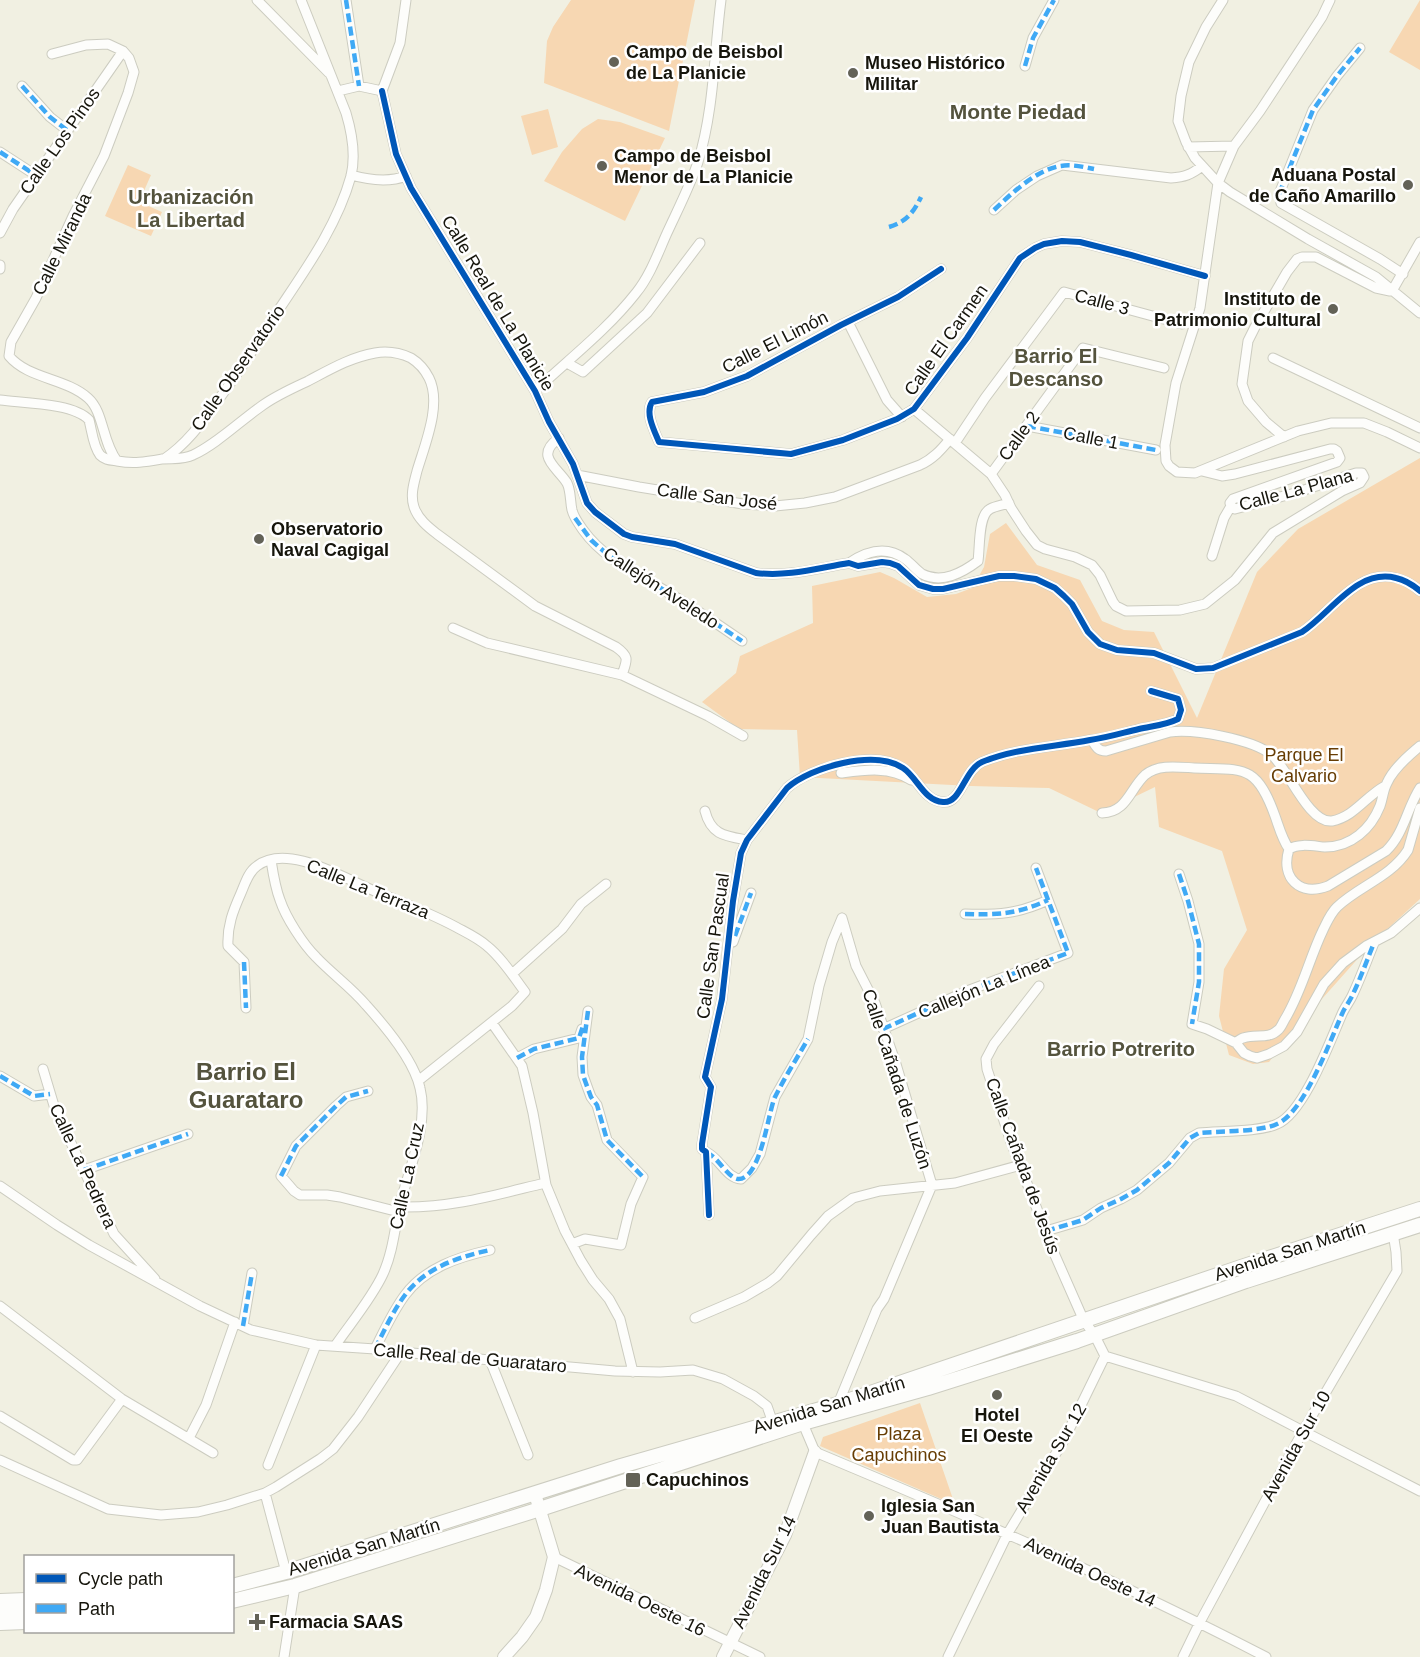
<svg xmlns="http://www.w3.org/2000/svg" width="1420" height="1657" viewBox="0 0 1420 1657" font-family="Arial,sans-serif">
	<rect width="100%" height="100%" fill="#f1f0e2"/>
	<path fill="#f7d7b2" d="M571 0H695L669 131 544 83 547 41 553 27Z
		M1420 0V70L1389 52Z
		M548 109 558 147 532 155 521 116Z
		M598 119 620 122 665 138 625 221 544 181 562 152 582 129Z
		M128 165 151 175 139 202 162 212 151 236 105 216Z
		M1420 458V899L1370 945 1297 1027 1269 1062 1253 1064 1229 1055 1219 1016 1224 969 1247 930 1222 851 1159 827 1155 787 1101 813 1049 788 971 786 800 777 797 730 739 729 702 702 736 673 740 656 813 623 812 586 880 572 894 578 927 597 956 594 972 588 984 567 990 534 1006 523 1037 565 1080 580 1102 621 1124 630 1154 632 1197 718 1257 572 1298 529Z
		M920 1403 955 1505 820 1446 823 1437Z"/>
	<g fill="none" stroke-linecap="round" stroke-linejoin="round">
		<g stroke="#ccccc0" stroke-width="11">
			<path id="minor" d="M257 0 329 73
				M346 0 359 86
				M1223 0 1206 27 1189 62 1181 96 1178 121 1186 142 1195 158 1218 183 1230 192 1308 239 1376 277 1420 313
				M1330 0 1322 17 1260 111 1234 146 1218 183 1200 308 1176 383 1165 445 1166 461 1169 466 1177 472 1195 473 1298 431 1331 423H1364L1387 432 1420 448
				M1360 48 1337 76 1313 110 1279 194 1281 203 1380 259 1403 274
				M52 54 86 45 108 44 123 51 129 58 134 72 128 93 104 156 73 216 36 298 11 342 9 356C28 379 66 378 88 398 104 412 102 442 117 461
				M1025 66 1033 38 1054 0
				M22 86 50 117 68 131
				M338 91 359 86 382 91
				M382 91 396 154 411 188 535 391 549 422 573 464 587 503 595 512 624 534 632 537 675 544 756 573C788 577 818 568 849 563L858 566 882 562 890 563 898 566 919 585 933 589H943L999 576H1014L1036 579 1055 588 1064 596 1072 604 1088 632 1100 644 1117 650 1154 653 1196 669 1213 668 1302 632C1331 613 1357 568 1396 578 1405 580 1413 585 1420 591
				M382 91 400 43 406 0
				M1188 147 1234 146
				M0 152 37 176
				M351 175C369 180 388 183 406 176
				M994 210 1016 190 1037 176 1062 165 1171 178C1184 177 1191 175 1202 166
				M0 233 13 209 123 51
				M0 265V269
				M941 269 898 297 841 325 747 376 704 392 652 402C645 413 654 430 659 442L791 454 843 440 897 419 914 409 967 338 1020 258 1035 248 1044 244 1062 241 1080 242 1131 255 1205 276
				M1392 291 1420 242
				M848 322 887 400 902 417
				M1273 358 1420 428
				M567 363 583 372 647 313 700 243
				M535 391C569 359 607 330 636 293 650 276 658 253 667 233 678 209 690 186 698 162 714 110 714 54 721 0
				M0 400C23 403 74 403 89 420 92 431 93 446 100 455 105 460 110 460 117 461 134 464 145 462 162 459 173 458 183 460 193 455 217 444 241 420 263 405 277 395 293 388 308 381 329 370 351 357 375 353 386 351 400 353 411 358 419 363 425 370 429 378 442 404 425 444 417 471 414 483 410 495 414 507 418 519 428 527 437 534L535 606 616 647C630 657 627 660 622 675
				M914 409 991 474 1005 495 1011 508 1026 531 1037 545 1045 549 1075 557 1092 565 1100 575 1113 602 1116 606 1126 611 1180 610 1205 604 1235 580 1273 533 1342 491 1360 483 1364 477 1362 473H1356L1295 493 1235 509 1232 508 1230 503 1233 499 1337 462 1340 458 1337 451 1334 449H1330L1235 474 1222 476 1202 471
				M1027 426 1156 450
				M1284 437 1266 422 1248 401 1242 384 1248 341 1255 327 1287 272 1297 259 1302 257H1316L1376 288 1390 291
				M559 438C534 456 557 467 567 483 571 491 570 501 572 510 574 518 579 524 583 530 604 559 636 573 664 590 691 606 716 623 742 641
				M955 443 985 398 1064 292 1182 324
				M164 459C187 444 203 421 219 399 237 374 254 349 270 323 300 277 336 230 351 176 356 155 352 133 346 113L301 0
				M991 474 1083 348 1164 368
				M577 475 639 487 743 504 775 506 805 503 835 497 920 465C933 459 941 450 950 439
				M1212 556 1224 518 1231 506
				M849 563C867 551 886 545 905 559 911 563 916 570 922 574 942 584 962 573 978 561 980 548 978 515 990 509 995 506 1003 505 1009 503
				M453 628 487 643 622 675 708 716 743 736
				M1092 740C1096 747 1098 751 1106 751L1170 732C1195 729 1252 739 1272 755 1288 769 1309 824 1332 821 1354 817 1366 796 1385 786
				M841 773C864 770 890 766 911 780
				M705 811C711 835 725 836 747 840
				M1102 813C1127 812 1129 790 1145 775 1158 764 1178 767 1194 768 1243 770 1256 763 1275 816 1279 827 1282 839 1289 849 1280 878 1300 897 1328 886L1386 851C1404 834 1407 808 1420 788
				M1289 849C1299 843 1313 846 1325 847 1337 847 1349 843 1359 835 1368 828 1376 816 1380 806 1383 798 1383 790 1387 783 1393 769 1408 756 1420 746
				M271 860C273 873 275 887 280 900 286 918 303 944 316 957 332 974 351 987 366 1005 385 1026 414 1060 420 1088 429 1124 409 1169 400 1204 395 1227 393 1252 383 1274 372 1298 350 1324 335 1346
				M1179 874 1188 901 1199 944V982L1192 1024 1207 1029 1236 1043 1244 1053 1250 1056 1257 1058 1269 1054 1284 1046 1297 1032 1324 984 1343 963 1366 946 1391 933 1420 908
				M965 914C998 915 1018 914 1048 900
				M733 942 751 893
				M512 974 562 929 581 904 606 884
				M1039 986 994 1044 986 1059 987 1069 1011 1142 1054 1253 1084 1321 1094 1334 1105 1356
				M246 1008 244 962 228 946C227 926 233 911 241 893 245 884 248 872 257 866 288 842 346 880 377 892 404 903 430 913 456 927 467 933 478 938 487 946 502 958 513 976 525 992L512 1006 418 1081
				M492 1023 522 1066 533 1113 546 1185 565 1231 581 1261 593 1280 609 1299 620 1319 633 1372
				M883 1029 967 991 1068 953 1036 868
				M1236 1043C1236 1042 1242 1038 1243 1038 1255 1033 1268 1040 1278 1030 1281 1028 1283 1022 1285 1019 1302 991 1309 959 1323 930 1327 922 1330 914 1337 907 1359 886 1391 877 1408 850L1420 808
				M517 1058 534 1049 579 1038 582 1029
				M43 1069 55 1109 114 1234 155 1279
				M0 1076 34 1096 50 1094
				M368 1091 346 1097 336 1106 296 1146 281 1176 294 1191 300 1195H327L340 1197 399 1212
				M706 1152C720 1158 726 1178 741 1179L752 1168 760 1154 775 1097 808 1039 819 986 832 942 842 918
				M84 1170 188 1134
				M0 1186 57 1225 89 1245 200 1306 251 1330 316 1345 375 1349 401 1352 615 1371 660 1372 693 1370 723 1379 754 1396 767 1406 773 1423
				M400 1207C452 1208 495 1195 545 1183
				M709 1215 706 1152 702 1149V1144L711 1087 705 1077 722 999 733 901 741 853 747 840 787 788C811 767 874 749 903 768 917 777 924 801 943 802 961 804 964 770 982 762 1016 748 1054 747 1090 740 1106 738 1122 733 1139 729 1152 726 1166 725 1178 719L1181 710 1178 699 1151 691
				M1046 1231 1083 1220 1101 1208 1121 1199 1137 1190 1169 1163 1190 1138 1199 1133C1220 1131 1260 1132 1277 1124 1304 1113 1330 1041 1342 1014 1345 1007 1350 1001 1353 994 1361 977 1367 960 1374 943
				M572 1244 585 1239 621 1245 631 1204 643 1177 607 1140 597 1105 591 1097 588 1089 583 1075 582 1057 588 1011
				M0 1306 122 1399 213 1453
				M695 1318 744 1297 768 1283 777 1276 811 1235 828 1216 853 1198 880 1191 955 1183 1021 1165
				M243 1326 252 1273
				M375 1349C384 1331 393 1311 405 1295 425 1268 458 1257 490 1250
				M1105 1356 1236 1396 1303 1431 1420 1491
				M490 1360 528 1455
				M838 1404 877 1309 884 1299 932 1185 896 1064 875 1003 856 966 842 918
				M0 1416 73 1460H77L122 1399
				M801 1419 815 1452C968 1516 1120 1581 1266 1657
				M189 1438 206 1405 235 1322
				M0 1460 108 1509 161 1515 198 1512 227 1505 265 1493 276 1487 320 1459 333 1449 358 1417 401 1352
				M268 1465 316 1345
				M265 1493 286 1572
				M554 1557 760 1657
				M284 1657 295 1586
				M948 1657 1008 1533 1064 1440 1105 1356
				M1183 1657 1200 1622 1303 1431 1397 1271 1396 1252 1393 1233"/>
		</g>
		<g stroke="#ccccc0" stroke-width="14">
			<path id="tertiary" d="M504 1657 522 1637 536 1617 546 1590 554 1557 535 1494
				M723 1657 785 1535 815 1452"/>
		</g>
		<g stroke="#ccccc0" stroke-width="16">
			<path id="secondary" d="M232 1586 286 1572 621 1466 838 1404 1241 1267 1420 1209
				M0 1601 26 1600
				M232 1601 295 1586 540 1509 803 1423 928 1388 1077 1341 1246 1281 1420 1225
				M0 1612 26 1611
				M0 1623 26 1622"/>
		</g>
		<use href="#minor" stroke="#fdfdfb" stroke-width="9"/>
		<use href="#tertiary" stroke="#fdfdfb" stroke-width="12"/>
		<use href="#secondary" stroke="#fdfdfb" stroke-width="14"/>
		<path stroke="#3fa9f5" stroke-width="4.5" stroke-dasharray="9 4.5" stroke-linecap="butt" d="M346 0 359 86
			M1025 66 1033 38 1054 0
			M22 86 50 117 68 131
			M0 152 37 176
			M1279 194 1313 110 1337 76 1360 48
			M994 210C1011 194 1037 169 1061 166 1071 164 1084 167 1094 169
			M889 227C906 222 914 212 921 197
			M1027 426 1156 450
			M575 518 591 540 608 555 694 609 742 641
			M1179 874 1188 901 1199 944V982L1192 1024
			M965 914C998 915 1018 914 1048 900
			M735 936 751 893
			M244 962 246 1008
			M588 1011 582 1057 583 1075 588 1089 591 1097 597 1105 607 1140 643 1177
			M883 1029 967 991 1068 953 1036 868
			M517 1058 534 1049 579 1038 583 1026
			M0 1076 34 1096 50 1094
			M706 1152C718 1157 728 1178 738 1179 761 1180 768 1112 775 1097 785 1077 797 1058 808 1039
			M84 1170 188 1134
			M281 1176 296 1146 336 1106 346 1097 368 1091
			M1046 1231 1083 1220 1101 1208 1121 1199 1137 1190 1169 1163 1190 1138 1199 1133C1220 1131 1260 1132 1277 1124 1304 1113 1330 1041 1342 1014 1345 1007 1350 1001 1353 994 1361 977 1367 960 1374 943
			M243 1326 252 1273
			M375 1349C384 1331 393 1311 405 1295 425 1268 458 1257 490 1250"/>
		<g stroke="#fff" stroke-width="10">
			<path id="cycleway" d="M382 91 396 154 411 188 535 391 549 422 573 464 587 503 595 512 624 534 632 537 675 544 756 573C788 577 818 568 849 563L858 566 882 562 890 563 898 566 919 585 933 589H943L999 576H1014L1036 579 1055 588 1064 596 1072 604 1088 632 1100 644 1117 650 1154 653 1196 669 1213 668 1302 632C1331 613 1357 568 1396 578 1405 580 1413 585 1420 591
				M941 269 898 297 841 325 747 376 704 392 652 402C645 413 654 430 659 442L791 454 843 440 897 419 914 409 967 338 1020 258 1035 248 1044 244 1062 241 1080 242 1131 255 1205 276
				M709 1215 706 1152 702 1149V1144L711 1087 705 1077 722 999 733 901 741 853 747 840 787 788C811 767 874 749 903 768 917 777 924 801 943 802 961 804 964 770 982 762 1016 748 1054 747 1090 740 1106 738 1122 733 1139 729 1152 726 1166 725 1178 719L1181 710 1178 699 1151 691"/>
		</g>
		<use href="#cycleway" stroke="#0057b8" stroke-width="6"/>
	</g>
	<g fill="#636257" stroke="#fff" stroke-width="2">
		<circle cx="614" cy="62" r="6"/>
		<circle cx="853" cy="73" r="6"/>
		<circle cx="602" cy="166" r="6"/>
		<circle cx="1408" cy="185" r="6"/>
		<circle cx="1333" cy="309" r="6"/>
		<circle cx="259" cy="539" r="6"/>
		<circle cx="997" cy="1395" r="6"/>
		<rect x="625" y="1472" width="16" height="16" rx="3"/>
		<circle cx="869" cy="1516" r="6"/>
		<path d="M254 1613h6v6h6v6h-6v6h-6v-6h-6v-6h6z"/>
	</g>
	<g text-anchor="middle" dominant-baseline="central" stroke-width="5" stroke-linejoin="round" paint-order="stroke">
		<g font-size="18" font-weight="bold" fill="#16150c" stroke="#fff" text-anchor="start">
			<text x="626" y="52">Campo de Beisbol<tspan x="626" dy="21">de La Planicie</tspan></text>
			<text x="865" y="63">Museo Histórico<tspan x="865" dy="21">Militar</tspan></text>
			<text x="614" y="156">Campo de Beisbol<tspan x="614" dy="21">Menor de La Planicie</tspan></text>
			<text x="1396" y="175" text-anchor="end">Aduana Postal<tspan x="1396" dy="21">de Caño Amarillo</tspan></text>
			<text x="1321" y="299" text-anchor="end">Instituto de<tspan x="1321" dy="21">Patrimonio Cultural</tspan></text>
			<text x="271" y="529">Observatorio<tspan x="271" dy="21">Naval Cagigal</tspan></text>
			<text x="997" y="1415" text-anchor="middle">Hotel<tspan x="997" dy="21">El Oeste</tspan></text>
			<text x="646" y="1480">Capuchinos</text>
			<text x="881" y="1506">Iglesia San<tspan x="881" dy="21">Juan Bautista</tspan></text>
			<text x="269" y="1622">Farmacia SAAS</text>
		</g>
		<g font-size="18" fill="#16150c" stroke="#fff">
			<text transform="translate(60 141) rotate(-55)">Calle Los Pinos</text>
			<text transform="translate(62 244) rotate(-64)">Calle Miranda</text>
			<text transform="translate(1102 302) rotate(15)">Calle 3</text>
			<text transform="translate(498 303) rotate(59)">Calle Real de La Planicie</text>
			<text transform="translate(946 340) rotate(-55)">Calle El Carmen</text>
			<text transform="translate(775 342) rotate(-27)">Calle El Limón</text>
			<text transform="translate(238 368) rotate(-55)">Calle Observatorio</text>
			<text transform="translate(1019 436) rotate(-54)">Calle 2</text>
			<text transform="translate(1091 438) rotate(11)">Calle 1</text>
			<text transform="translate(1296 490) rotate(-15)">Calle La Plana</text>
			<text transform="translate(717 497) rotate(7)">Calle San José</text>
			<text transform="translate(661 588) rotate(33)">Callejón Aveledo</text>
			<text transform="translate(368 889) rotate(22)">Calle La Terraza</text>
			<text transform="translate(713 946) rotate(-82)">Calle San Pascual</text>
			<text transform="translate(984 987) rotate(-22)">Callejón La Línea</text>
			<text transform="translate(897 1079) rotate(72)">Calle Cañada de Luzón</text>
			<text transform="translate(83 1166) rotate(65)">Calle La Pedrera</text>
			<text transform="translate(1023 1166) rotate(70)">Calle Cañada de Jesús</text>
			<text transform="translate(407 1176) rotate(-78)">Calle La Cruz</text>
			<text transform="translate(1290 1251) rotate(-18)">Avenida San Martín</text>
			<text transform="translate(470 1358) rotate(5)">Calle Real de Guarataro</text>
			<text transform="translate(829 1405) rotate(-17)">Avenida San Martín</text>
			<text transform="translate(1296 1446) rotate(-61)">Avenida Sur 10</text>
			<text transform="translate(1051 1458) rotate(-60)">Avenida Sur 12</text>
			<text transform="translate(364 1547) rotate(-17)">Avenida San Martín</text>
			<text transform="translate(764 1572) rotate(-64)">Avenida Sur 14</text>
			<text transform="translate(1090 1572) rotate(25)">Avenida Oeste 14</text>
			<text transform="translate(640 1600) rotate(26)">Avenida Oeste 16</text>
		</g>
		<g font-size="18" fill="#673d04" stroke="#fff">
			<text x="1304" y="755">Parque El<tspan x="1304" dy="21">Calvario</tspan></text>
			<text x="899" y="1434">Plaza<tspan x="899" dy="21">Capuchinos</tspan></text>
		</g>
		<g font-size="20" font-weight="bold" fill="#54533d" stroke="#fff">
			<text x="191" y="197">Urbanización<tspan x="191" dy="23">La Libertad</tspan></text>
			<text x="1056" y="356">Barrio El<tspan x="1056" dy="23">Descanso</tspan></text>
			<text x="1121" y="1049">Barrio Potrerito</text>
		</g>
		<g font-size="21" font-weight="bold" fill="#54533d" stroke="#fff">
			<text x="1018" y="111">Monte Piedad</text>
		</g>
		<g font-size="24" font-weight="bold" fill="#54533d" stroke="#fff">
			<text x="246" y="1071">Barrio El<tspan x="246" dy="28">Guarataro</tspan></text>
		</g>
	</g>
	<rect x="24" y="1555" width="210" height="78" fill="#ffffff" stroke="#a2a19e" stroke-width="1.5"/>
	<rect x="36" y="1574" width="30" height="9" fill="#0057b8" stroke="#a2a19e" stroke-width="1.5"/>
	<text x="78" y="1585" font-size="18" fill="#16150c">Cycle path</text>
	<rect x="36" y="1604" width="30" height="9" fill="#3fa9f5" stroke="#a2a19e" stroke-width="1.5"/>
	<text x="78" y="1615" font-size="18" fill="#16150c">Path</text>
</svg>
